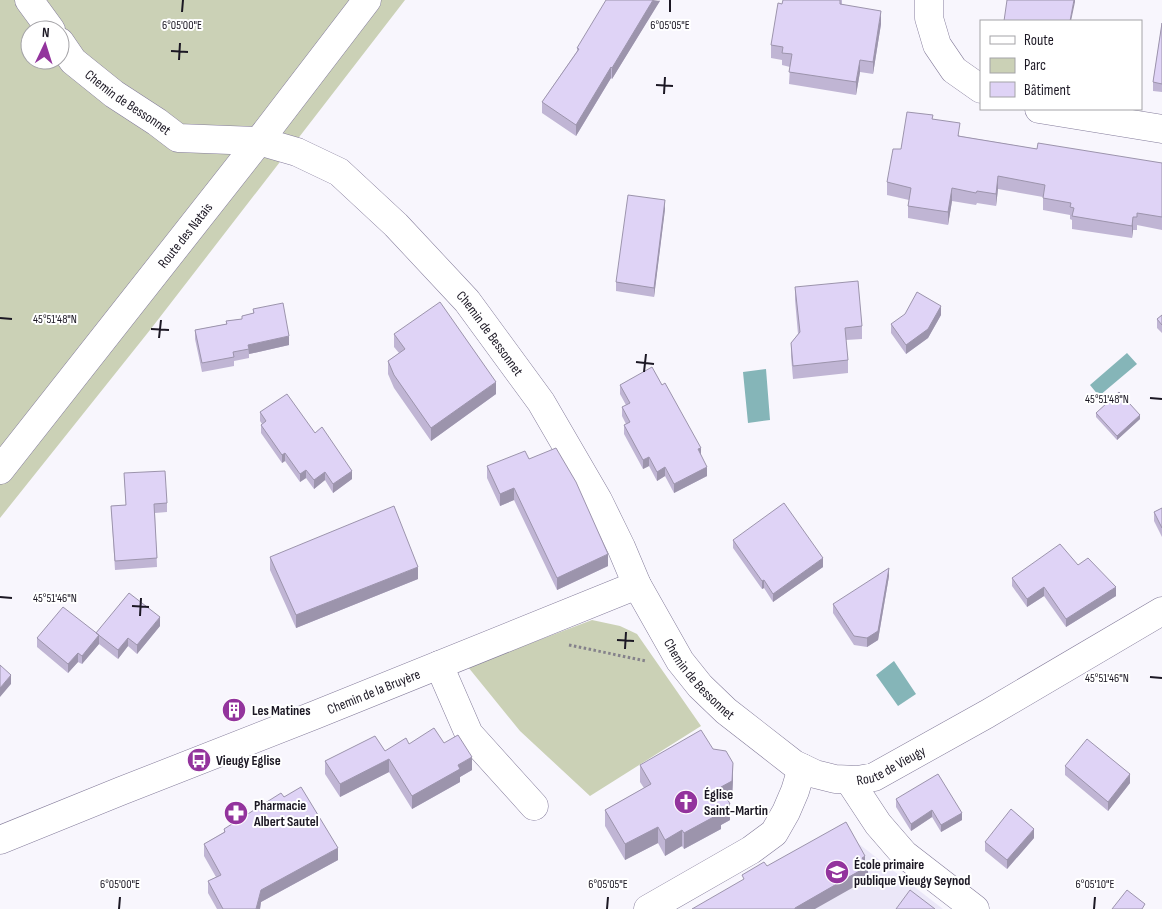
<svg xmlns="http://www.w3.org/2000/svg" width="1162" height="909" viewBox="0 0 1162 909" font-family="'Sofia Sans Condensed',sans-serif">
	<rect width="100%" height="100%" fill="#f8f6fd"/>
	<path fill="#ebe7f8" d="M846 834 943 909H715Z"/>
	<path fill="#cbd1b6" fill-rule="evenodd" d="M0 0H405L150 330 0 518ZM30 30H60V60H30Z
		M592 620 620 626 637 634 701 726 590 796 520 731 468 667Z"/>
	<path fill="#85b5b8" d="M1127 353 1137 364 1099 396 1090 385Z
		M766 369 770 420 748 423 743 372Z
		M894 661 916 694 898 706 876 675Z"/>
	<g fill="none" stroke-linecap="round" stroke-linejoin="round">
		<g stroke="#847c9b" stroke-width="29">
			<g id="minor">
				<path d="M29 0 51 30"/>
				<path d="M929 0V18L937 45 954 70 981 89"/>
				<path id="s1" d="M60 42 73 61 114 94 157 122 178 138 259 141 297 152 339 172 396 225 467 301 541 402 598 500 621 547 637 585 680 661 700 686 726 711 794 764 815 774 835 779 858 780 874 777 987 714 1162 611"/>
				<path d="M1039 109 1162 129"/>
				<path id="s2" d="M0 470 259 141 367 0"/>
				<path d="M439 665 469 734 534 806"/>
				<path d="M849 780 878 824 904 854 975 909"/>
				<path id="s3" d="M0 840 121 791 315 715 637 585"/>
				<path d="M648 909 751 850 774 833 786 812 795 791 802 768"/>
			</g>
		</g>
		<path stroke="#85828b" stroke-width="3" stroke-dasharray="2.5 2.5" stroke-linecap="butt" d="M569 645 646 661"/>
		<use href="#minor" stroke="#fff" stroke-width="28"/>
	</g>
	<path fill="#c0b5d4" d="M660 0 612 79 611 78 576 136 542 113V102L577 51V48Z
		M842 0V4L881 24 873 74 860 72 856 95 789 84 790 67 782 65V60L771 58V45L782 4Z
		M1162 23V92L1153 91V82Z
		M933 119 960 136 1037 149 1162 163V230L1137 225V230H1133L1132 238 1072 229V220L1070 219V215L1043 210V197L998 189 996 206 977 203 976 205 952 201 948 225 908 218V206L909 200 887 195V182Z
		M665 209 654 297 616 291V282Z
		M795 287 862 326V339L846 340 848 360V373L793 379 791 356V343L798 334 795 300Z
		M253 309 289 345 249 354V358L234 361V366L202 372 195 339V330L226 324V321L242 319V316L253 313Z
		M941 315 928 338 906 354 891 333V324Z
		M1162 315V333L1157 328V319Z
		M394 334 496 394 431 441 394 388 388 374V361L399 353 394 347Z
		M620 385 701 455 707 476 674 493 665 476 657 481 649 466 643 469 624 434V425L626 424 622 416V407L626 405 620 394Z
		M260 412 315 433 352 479 333 493 325 480 314 489 306 478 300 482 285 461 282 463 261 433V425L262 424 260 421Z
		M1096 413 1140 419 1117 440 1096 417Z
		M529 459 608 566 557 590 514 500 500 506 487 478V466Z
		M124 473 167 503V512L155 513 157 567 115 570 111 506 126 505Z
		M1162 508V537L1154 521V512Z
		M733 540 823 567 773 602 764 588 762 589 733 548Z
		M270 557 418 579 296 628 270 570Z
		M1078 565 1116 596 1066 627 1044 596 1027 607 1012 586V578Z
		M889 576 878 640 867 647 854 645 833 613V604Z
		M160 626 137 654 128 646 118 659 99 644 82 664 78 662 68 673 37 647V638L96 633Z
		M444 743 472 770 460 777V782L412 809 389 772 340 797 325 774V761L385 751 409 744Z
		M713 749 733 780 732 798 728 800 730 820 721 825V829L684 849 682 846 665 856 658 843 625 860 605 826V810L644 788 640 782V765Z
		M1065 766 1130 783 1108 811 1065 775Z
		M896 799 962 813V820L941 832 932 817 911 831 896 807Z
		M224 829 338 860 261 902 260 909H217L208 893V881L216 877 204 856V844L224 832Z
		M1034 838 1007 869 985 851V842Z"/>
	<path fill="#9c94ac" d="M653 0 660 1 612 79V68Z
		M1074 0H1075V2L1071 21H1070Z
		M881 11V24L873 74V62Z
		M860 60V72L856 95V82Z
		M611 67V78L576 136V125Z
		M998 176V189L996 206V194Z
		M952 188V201L948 225V212Z
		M665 200V209L654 297V288Z
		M1133 217V230L1132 238V226Z
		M941 306V315L928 338 906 354V345Z
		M289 336V345L249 354 248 345Z
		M496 382V394L431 441V428Z
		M1140 415V419L1117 440V436Z
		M701 448V457L698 449Z
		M285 453V461L282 463V455Z
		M649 457V466L643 469V460Z
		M665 467V476L657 481V472Z
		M707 467V476L674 493V484Z
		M306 470V478L300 482V474Z
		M352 471V479L333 493V484Z
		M325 472V480L314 489V480Z
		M514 488V500L500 506V494Z
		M608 554V566L557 590V578Z
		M823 558V567L773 602V594Z
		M418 567V579L296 628V615Z
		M889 568V576L878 640 867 647V638Z
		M764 580V588L762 589V581Z
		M1044 587V596L1027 607V599Z
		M1116 587V596L1066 627V619Z
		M160 617V626L137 654V645Z
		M99 635V644L82 664V656Z
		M128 638V646L118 659V650Z
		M78 653V662L68 673V664Z
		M11 675V684L0 697V688Z
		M472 757V770L460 777V782L412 809V796L458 765Z
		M389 759V772L340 797V784Z
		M733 763V780L732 798 721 804V787Z
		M1130 774V783L1108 811V802Z
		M730 804V820L721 825V829L684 849V833L718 810Z
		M932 810V817L911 831V824Z
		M962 813V820L941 832V825Z
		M658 827V843L625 860V844Z
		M1034 829V838L1007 869V860Z
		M682 830V846L665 856V840Z
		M338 848V860L261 902 260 909H256L261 890Z
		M865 856V867L868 866V879L815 909H795V908Z"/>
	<path fill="#dfd3f6" stroke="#9c94ac" d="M606 0H653L612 68 611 67 576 125 542 102 579 49 577 48Z
		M783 0H840V4L881 11 873 62 860 60 856 82 789 72 792 54 782 53 783 47 771 45 778 3 782 4Z
		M1007 0H1074L1070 21H1004Z
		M1162 23V84L1153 82Z
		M907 112 933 115 932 119 960 123 958 136 1037 149 1038 143 1162 163V217L1137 213V217H1133L1132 226 1072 216 1074 208 1070 207 1071 203 1043 198 1045 185 998 176 996 194 977 191 976 193 952 188 948 212 908 206 911 188 887 182 893 149H901Z
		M628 195 665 200 654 288 616 282Z
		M858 281 862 326 845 328 848 360 793 366 791 343 800 332 795 287Z
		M917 292 941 306 928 329 906 345 891 324 905 314Z
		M440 302 496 382 431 428 394 375 388 361 405 349 394 334Z
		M283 303 289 336 248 345 249 349 233 352 234 357 202 363 195 330 227 324 226 321 242 319V316L254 313 253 309Z
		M1162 315V325L1157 319Z
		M652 367 662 385 665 383 701 448 698 449 707 467 674 484 665 467 657 472 649 457 643 460 624 425 630 422 622 407 630 403 620 385Z
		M1119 392 1140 415 1117 436 1096 413Z
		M287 394 315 433 322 427 352 471 333 484 325 472 314 480 306 470 300 474 285 453 282 455 261 425 266 421 260 412Z
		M556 448 576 482 608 554 557 578 514 488 500 494 487 466 525 451 529 459Z
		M165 471 167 503 154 504 157 558 115 561 111 506 126 505 124 473Z
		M784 503 823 558 773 594 764 580 762 581 733 540Z
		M394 506 418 567 296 615 270 557Z
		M1162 508V528L1154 512Z
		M1060 544 1078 565 1088 558 1116 587 1066 619 1044 587 1027 599 1012 578Z
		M889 568 878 631 867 638 854 636 833 604Z
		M129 593 160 617 137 645 128 638 118 650 96 633Z
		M63 607 99 635 82 656 78 653 68 664 37 638Z
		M0 665 11 675 0 688Z
		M434 728 444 743 458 735 472 757 458 765 460 769 412 796 389 759 340 784 325 761 375 736 385 751 406 738 409 744Z
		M701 730 713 749 726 751 733 763 732 781 721 787 730 804 718 810 721 813 684 833 682 830 665 840 658 827 625 844 605 810 651 784 640 765Z
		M1087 739 1130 774 1108 802 1065 766Z
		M938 774 962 813 941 825 932 810 911 824 896 799Z
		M301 787 338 848 261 890 256 909H223L208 881 221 875 204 844 225 832 224 829 281 793 284 797Z
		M1011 809 1034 829 1007 860 985 842Z
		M846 822 865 856 862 858 868 866 795 908V909H692L744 879 742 875 764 862 767 866Z
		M910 890 935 909H896Z
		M1127 890 1145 904 1142 909H1112Z"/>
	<path fill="none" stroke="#1c1824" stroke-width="2" d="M182 12 183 0M670 12V0M171 51 188 52M179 60 180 43M656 85 673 86M664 94 665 77M0 318 12 319M151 329 169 330M159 338 161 320M636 362 654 364M644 372 646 354M1150 398 1162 399M0 597 12 598M132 606 149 607M140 616 141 598M617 640 634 641M625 649 626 632M1150 677 1162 678M119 909 120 897M607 909 608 897M1094 909 1095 897"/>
	<defs>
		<g id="building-disc" transform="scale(1.25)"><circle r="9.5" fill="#93349d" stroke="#fff"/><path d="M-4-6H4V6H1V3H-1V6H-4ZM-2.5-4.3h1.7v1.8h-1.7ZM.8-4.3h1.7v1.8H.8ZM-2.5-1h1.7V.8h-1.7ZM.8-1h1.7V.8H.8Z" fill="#fff"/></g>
		<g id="bus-disc" transform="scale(1.25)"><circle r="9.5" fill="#93349d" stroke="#fff"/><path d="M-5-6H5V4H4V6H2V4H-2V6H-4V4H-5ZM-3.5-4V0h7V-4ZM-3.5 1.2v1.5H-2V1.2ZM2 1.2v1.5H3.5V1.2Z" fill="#fff"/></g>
		<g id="church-disc" transform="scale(1.25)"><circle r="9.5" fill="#93349d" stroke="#fff"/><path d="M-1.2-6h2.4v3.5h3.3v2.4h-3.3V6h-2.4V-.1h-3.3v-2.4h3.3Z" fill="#fff"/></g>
		<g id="pharmacy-disc" transform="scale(1.25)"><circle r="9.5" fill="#93349d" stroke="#fff"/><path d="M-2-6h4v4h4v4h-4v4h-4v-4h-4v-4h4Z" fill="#fff"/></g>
		<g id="school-disc" transform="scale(1.25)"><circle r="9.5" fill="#93349d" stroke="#fff"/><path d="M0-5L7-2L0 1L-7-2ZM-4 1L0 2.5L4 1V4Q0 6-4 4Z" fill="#fff"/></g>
	</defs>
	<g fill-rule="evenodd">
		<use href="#building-disc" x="234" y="710"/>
		<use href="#bus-disc" x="199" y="760"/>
		<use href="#church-disc" x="686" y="802"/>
		<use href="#pharmacy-disc" x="236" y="813"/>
		<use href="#school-disc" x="837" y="872"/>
	</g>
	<g text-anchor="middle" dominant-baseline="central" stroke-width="4" stroke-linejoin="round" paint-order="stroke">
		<g font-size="14" fill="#1c1824" stroke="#fff">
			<text stroke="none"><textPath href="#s1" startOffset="92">Chemin de Bessonnet</textPath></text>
			<text stroke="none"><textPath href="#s2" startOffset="299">Route des Natais</textPath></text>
			<text stroke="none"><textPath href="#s1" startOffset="542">Chemin de Bessonnet</textPath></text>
			<text stroke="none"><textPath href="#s1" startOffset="948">Chemin de Bessonnet</textPath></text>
			<text stroke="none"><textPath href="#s3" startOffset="402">Chemin de la Bruyère</textPath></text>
			<text stroke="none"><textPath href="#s1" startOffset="1179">Route de Vieugy</textPath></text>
		</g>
		<g font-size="14" font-weight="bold" fill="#1c1824" stroke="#fff" text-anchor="start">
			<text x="252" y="710">Les Matines</text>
			<text x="216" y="760">Vieugy Eglise</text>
			<text x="704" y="794">Église<tspan x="704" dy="16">Saint-Martin</tspan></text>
			<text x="254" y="805">Pharmacie<tspan x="254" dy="16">Albert Sautel</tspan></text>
			<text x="854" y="864">École primaire<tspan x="854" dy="16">publique Vieugy Seynod</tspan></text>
		</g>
	</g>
	<g font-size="12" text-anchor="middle" fill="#1c1824" stroke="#fff" stroke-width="4" stroke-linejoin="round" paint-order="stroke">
		<text x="182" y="29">6°05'00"E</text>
		<text x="670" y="29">6°05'05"E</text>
		<text x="55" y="323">45°51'48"N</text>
		<text x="1107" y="403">45°51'48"N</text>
		<text x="55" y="602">45°51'46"N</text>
		<text x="1107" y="682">45°51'46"N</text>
		<text x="120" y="888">6°05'00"E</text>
		<text x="608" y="888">6°05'05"E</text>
		<text x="1095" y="888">6°05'10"E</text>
	</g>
	<rect x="980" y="20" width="162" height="90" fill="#ffffff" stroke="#a4a3a7"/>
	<rect x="990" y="36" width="25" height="8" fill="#ffffff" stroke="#a4a3a7"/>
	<text x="1024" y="45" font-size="15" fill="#1c1824">Route</text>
	<rect x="990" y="58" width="25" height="15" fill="#cbd1b6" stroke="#a4a3a7"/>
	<text x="1024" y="70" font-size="15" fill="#1c1824">Parc</text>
	<rect x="990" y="82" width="25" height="15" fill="#dfd3f6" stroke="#a4a3a7"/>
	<text x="1024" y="95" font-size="15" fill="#1c1824">Bâtiment</text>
	<g transform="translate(45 45) rotate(4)"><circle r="24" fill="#ffffff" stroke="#a4a3a7"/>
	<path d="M0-4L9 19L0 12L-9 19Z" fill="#93349d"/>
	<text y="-8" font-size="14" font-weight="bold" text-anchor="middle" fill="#1c1824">N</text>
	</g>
</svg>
